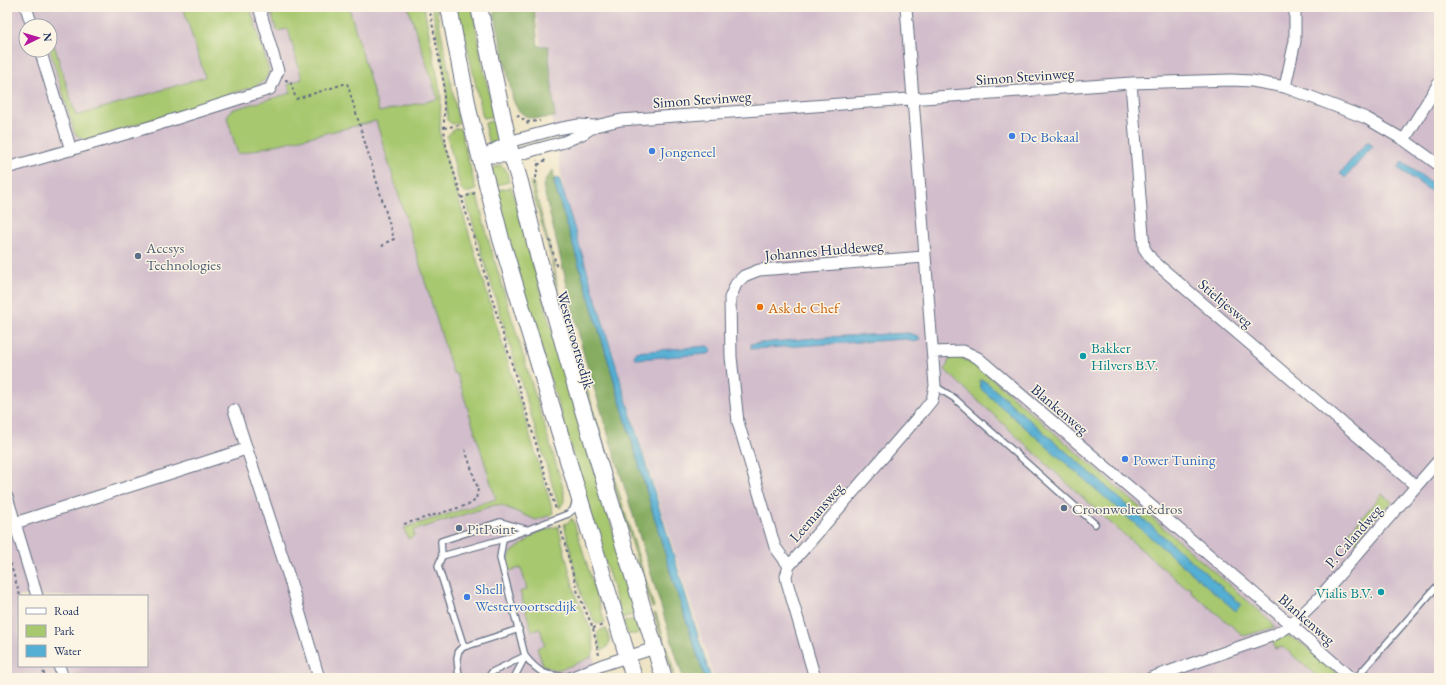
<svg xmlns="http://www.w3.org/2000/svg" width="1446" height="685" viewBox="0 0 1446 685" font-family="'EB Garamond',serif">
	<rect width="100%" height="100%" fill="#fcf5e5"/>
	<filter id="ink" filterUnits="userSpaceOnUse"><feTurbulence type="fractalNoise" baseFrequency=".025" numOctaves="2"/><feDisplacementMap in="SourceGraphic" scale="8" xChannelSelector="R" yChannelSelector="G"/><feConvolveMatrix kernelMatrix="1 2 1 2 8 2 1 2 1" color-interpolation-filters="sRGB"/></filter>
	<filter id="wash" filterUnits="userSpaceOnUse"><feTurbulence type="fractalNoise" baseFrequency=".012" numOctaves="4" result="noise"/><feDisplacementMap in="SourceGraphic" scale="16" xChannelSelector="R" yChannelSelector="G"/><feGaussianBlur stdDeviation="0.9" result="paint"/><feColorMatrix in="noise" values="0 0 0 0 0 0 0 0 0 0 0 0 0 0 0 0 0 1.4 0 .05"/><feComposite in="paint" operator="in"/></filter>
	<g filter="url(#wash)">
		<rect width="100%" height="100%" fill="#ede3c2"/>
		<path fill="#d1bdcb" fill-rule="evenodd" d="M7 7H423L438 95 442 144 456 200 572 591 600 678H7ZM26 26H50V50H26ZM19 596H147V666H19Z
			M535 7H1439V678H714L565 199Z"/>
		<path fill="#a8c870" stroke="#627c67" d="M183 7H250L269 71 265 80 256 86 86 141 75 134 50 50V32L76 116 205 77Z
			M269 7H349L379 112 438 99 408 7H424L441 96 440 132 442 144 551 505 553 513 551 515 536 520 501 505H495L414 530V536L408 539 404 528 496 499 457 374 453 373 376 121 238 154 228 121 227 117 231 110 291 93 288 84 302 79 288 29 277 31Z
			M432 7H436L459 123 452 124 447 120 446 83Z
			M454 7H472L483 66 494 116 483 118 467 45Z
			M495 120 499 136V140L497 143H490L487 137 485 123Z
			M460 128 476 190 465 193 461 190 447 136 454 129Z
			M499 165C508 167 507 174 509 182L493 186 491 170Z
			M530 182H533L554 265 558 291 569 331 654 607 653 608H652L557 299 552 260Z
			M511 187 549 321 638 613 622 618 494 191Z
			M477 195 489 242 564 491V501L560 508 559 507 466 201 468 197Z
			M953 357 961 358 975 364 1272 622 1275 627 1244 636 1192 593 1190 587 1186 588 1106 519 945 370 949 360Z
			M1382 494 1392 502 1389 506 1384 508 1359 537 1358 543 1348 534Z
			M571 519H573L605 623 597 624 595 622 581 595 564 524 569 522Z
			M558 526 576 597 591 630 594 650 591 657C582 661 561 672 552 669 549 668 546 666 543 665L537 648 545 645 540 629 532 631 520 592 527 589 521 568 509 571 508 562 511 553 538 532Z
			M654 613 656 614 674 672 673 675Z
			M640 618C642 628 642 636 628 634L623 622Z
			M606 628 610 642 606 648 601 651 597 633 600 630Z
			M1286 636C1299 637 1327 665 1338 675L1340 678H1319L1283 647 1275 649 1273 641Z"/>
		<path fill="#86ac62" stroke="#506e60" d="M493 7H534L538 46H548L555 117C535 119 522 122 513 100Z
			M553 170 555 186 608 360 674 584 705 678H683L584 355 543 186 546 179Z"/>
		<path fill="#55aed3" stroke="#386e98" d="M1368 141 1373 146 1345 178 1340 173Z
			M1402 162 1439 188V197L1398 168Z
			M557 178H559L711 678H705L674 584 608 360 555 186 554 180Z
			M908 333 918 336 920 340 914 342 907 339 751 349V344L825 337Z
			M708 346 711 348V352L708 354 636 359 634 357 636 352Z
			M980 380 986 382 1241 604 1236 611 1172 556 981 389Z"/>
	</g>
	<g filter="url(#ink)">
		<g fill="none" stroke-linecap="round" stroke-linejoin="round">
			<g stroke="#646e81" stroke-width="8">
				<path id="lane" d="M935 386 954 398 1095 524
					M503 539 500 558 525 656C541 676 547 675 571 677
					M442 556 441 541 500 522 529 530
					M464 647 438 566 442 556 503 539 568 514 573 510 576 500
					M459 678 457 658 459 650 464 647 519 629
					M488 678 492 672 525 656
					M514 678 525 657
					M1356 678 1439 584"/>
			</g>
			<g stroke="#646e81" stroke-width="13">
				<path id="street" d="M26 7 32 26
					M40 50 71 150
					M1131 83 1144 248 1152 260 1416 486
					M1285 87 1295 41V7
					M1404 140 1439 83
					M480 157 508 142 557 129 579 125 595 126 621 120 1131 83 1231 80 1252 81 1285 87 1366 118 1404 140 1439 165
					M482 157H511L534 150 564 142 582 134 595 126
					M7 168 153 126 270 89 278 71 259 7
					M933 352 963 351 978 358 1291 625 1351 678
					M234 410 289 577 319 678
					M7 497 37 596
					M15 523 246 449
					M789 566 775 547 738 422 731 357 730 298 736 284 744 276 759 270 924 257
					M59 666 63 678
					M570 678 602 665 655 648
					M815 678 787 582 786 576 789 566 924 410 932 400 935 386 906 7
					M1151 678 1274 635 1291 625 1319 598 1439 460"/>
			</g>
			<g stroke="#646e81" stroke-width="18">
				<path id="secondary" d="M449 7 469 113 501 239 634 678
					M479 7 510 150 520 182 539 259 572 374 664 678"/>
			</g>
			<path stroke="#646e81" stroke-width="2" stroke-dasharray="3 3" stroke-linecap="butt" d="M429 7 444 84V128L446 146 556 510
				M285 80 290 81 296 99 347 83 394 239 385 243 381 248
				M517 115 527 122 528 125
				M527 122 540 121
				M444 128 459 125
				M538 165 547 159
				M535 184 538 165 537 160
				M461 198 475 193
				M550 240 557 269
				M404 524 471 504 476 499 478 489 465 449
				M560 526 578 593 593 628 599 655
				M7 552 20 596
				M593 628 604 625
				M42 666 45 678"/>
			<use href="#lane" stroke="#fff" stroke-width="5.5"/>
			<use href="#street" stroke="#fff" stroke-width="11"/>
			<use href="#secondary" stroke="#fff" stroke-width="16"/>
		</g>
	</g>
	<g fill="#3f7fe0" stroke="#fcf5e5" stroke-width="1.5">
		<circle cx="1012" cy="136" r="4"/>
		<circle cx="652" cy="151" r="4"/>
		<circle cx="1125" cy="459" r="4"/>
		<circle cx="467" cy="597" r="4"/>
	</g>
	<g fill="#5c6f8a" stroke="#fcf5e5" stroke-width="1.5">
		<circle cx="138" cy="256" r="4"/>
		<circle cx="1064" cy="508" r="4"/>
		<circle cx="459" cy="528" r="4"/>
	</g>
	<circle fill="#e8710a" stroke="#fcf5e5" stroke-width="1.5" cx="760" cy="307" r="4"/>
	<g fill="#0f9aa8" stroke="#fcf5e5" stroke-width="1.5">
		<circle cx="1083" cy="356" r="4"/>
		<circle cx="1381" cy="592" r="4"/>
	</g>
	<g text-anchor="middle" dominant-baseline="central" stroke-width="3" stroke-linejoin="round" paint-order="stroke">
		<g font-size="15" fill="#1b2f5e" stroke="#fcf5e5">
			<text transform="translate(1025 76) rotate(-4)">Simon Stevinweg</text>
			<text transform="translate(702 99) rotate(-4)">Simon Stevinweg</text>
			<text transform="translate(824 250) rotate(-5)">Johannes Huddeweg</text>
			<text transform="translate(1226 303) rotate(40)">Stieltjesweg</text>
			<text transform="translate(576 340) rotate(74)">Westervoortsedijk</text>
			<text transform="translate(1060 409) rotate(40)">Blankenweg</text>
			<text transform="translate(816 512) rotate(-49)">Leemansweg</text>
			<text transform="translate(1353 536) rotate(-49)">P. Calandweg</text>
			<text transform="translate(1307 619) rotate(41)">Blankenweg</text>
		</g>
		<g font-size="15" fill="#366cbe" stroke="#fcf5e5" text-anchor="start">
			<text x="1020" y="136">De Bokaal</text>
			<text x="660" y="151">Jongeneel</text>
			<text x="1133" y="459">Power Tuning</text>
			<text x="475" y="588">Shell<tspan x="475" dy="17">Westervoortsedijk</tspan></text>
		</g>
		<g font-size="15" fill="#4e5e75" stroke="#fcf5e5" text-anchor="start">
			<text x="146" y="247">Accsys<tspan x="146" dy="17">Technologies</tspan></text>
			<text x="1072" y="508">Croonwolter&amp;dros</text>
			<text x="467" y="528">PitPoint</text>
		</g>
		<g font-size="15" fill="#c56008" stroke="#fcf5e5" text-anchor="start">
			<text x="768" y="307">Ask de Chef</text>
		</g>
		<g font-size="15" fill="#0d838f" stroke="#fcf5e5" text-anchor="start">
			<text x="1091" y="347">Bakker<tspan x="1091" dy="17">Hilvers B.V.</tspan></text>
			<text x="1373" y="592" text-anchor="end">Vialis B.V.</text>
		</g>
	</g>
	<rect width="1446" height="685" fill="none" stroke="#fcf5e5" stroke-width="24"/>
	<rect x="18" y="595" width="130" height="72" fill="#fcf5e5" stroke="#a2a6af"/>
	<rect x="26" y="608" width="20" height="6" fill="#ffffff" stroke="#a2a6af"/>
	<text x="54" y="615" font-size="12" fill="#1b2f5e">Road</text>
	<rect x="26" y="625" width="20" height="12" fill="#a8c870" stroke="#a2a6af"/>
	<text x="54" y="635" font-size="12" fill="#1b2f5e">Park</text>
	<rect x="26" y="645" width="20" height="12" fill="#55aed3" stroke="#a2a6af"/>
	<text x="54" y="655" font-size="12" fill="#1b2f5e">Water</text>
	<g transform="translate(38 38) rotate(85)"><circle r="19" fill="#fcf5e5" stroke="#a2a6af"/>
	<path d="M0-3L7 15L0 10L-7 15Z" fill="#b5179e"/>
	<text y="-6" font-size="11" font-weight="bold" text-anchor="middle" fill="#1b2f5e">N</text>
	</g>
</svg>
